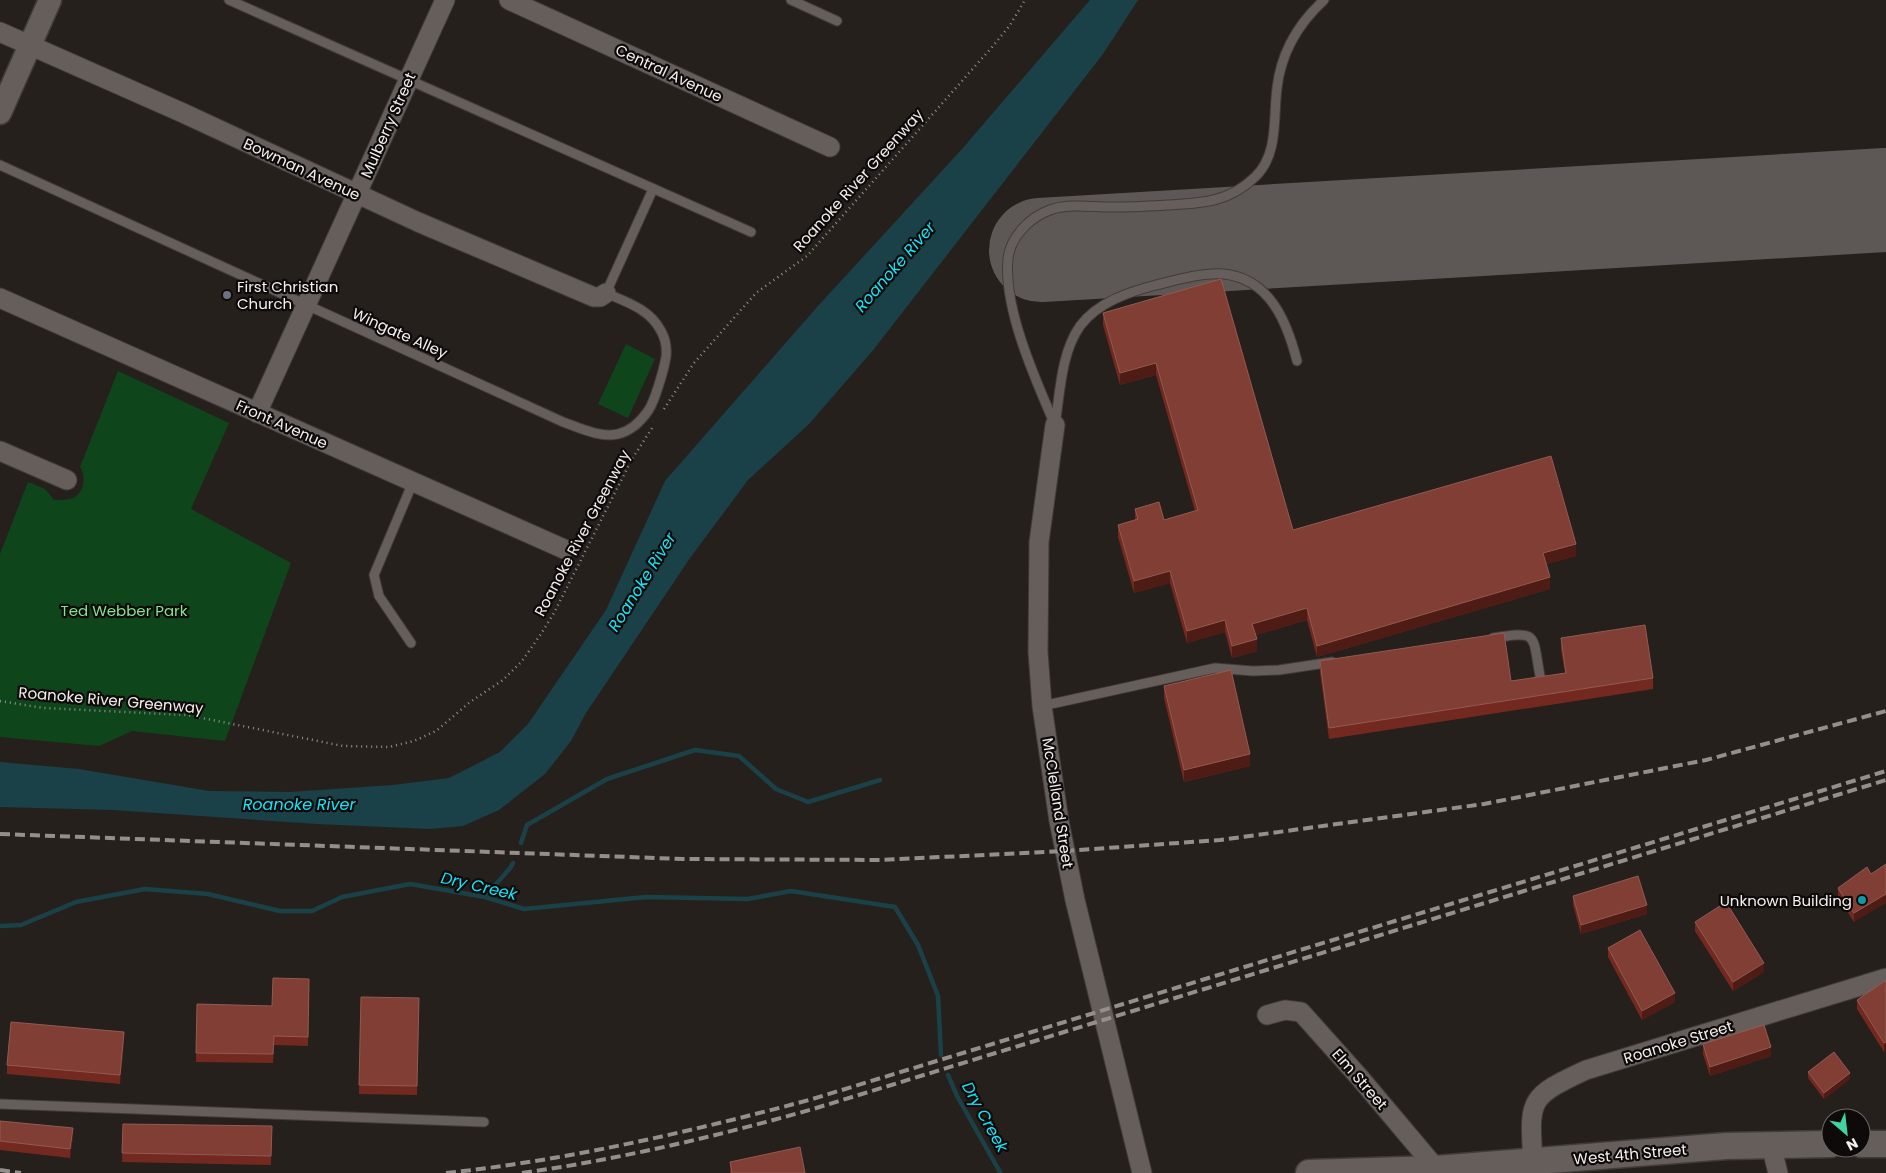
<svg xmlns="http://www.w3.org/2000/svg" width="1886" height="1173" viewBox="0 0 1886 1173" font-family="Poppins,sans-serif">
	<rect width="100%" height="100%" fill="#26201d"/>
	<path fill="#0f451a" d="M626 344 655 359 628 418 598 404Z
		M118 371 229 423 191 509 291 563 225 741 132 731 99 746 0 737V554L28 482 45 489 54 500C61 500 69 500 75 497 85 490 86 476 80 467Z"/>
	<path fill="#1a4147" d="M1090 0H1138L1103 54 874 349 809 424 748 480 690 558 586 713 571 741 545 774 499 810 463 826 430 829 317 824 113 810 0 807V762L79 769 209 791 290 792 393 785 449 778 500 752 528 724 606 610 665 481 818 306 962 149Z"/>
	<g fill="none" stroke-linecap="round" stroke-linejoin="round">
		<path stroke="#1a4147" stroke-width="4.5" d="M521 843 527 825 607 779 695 750 739 756 776 789 808 802 880 780
			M485 897 511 867 513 863
			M0 926 21 925 76 902 145 889 208 894 280 911H312L342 897 410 884 485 897 524 909 646 897 748 899 791 891 895 907 918 945 938 996 941 1055
			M948 1075 957 1096 1000 1172"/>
		<path stroke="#5d5855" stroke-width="104" d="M1041 250 1886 200"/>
		<g stroke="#413c3a" stroke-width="11">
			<path id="service" d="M229 0 751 232
				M791 0 837 21
				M0 165 563 422C580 428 600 438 618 434 631 431 641 421 648 411 655 401 664 369 666 357 667 348 665 338 661 331 650 309 626 302 606 293L653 189
				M1055 425C1036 381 1003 308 1008 259 1010 237 1030 217 1050 210 1069 203 1091 207 1111 207 1130 207 1148 206 1167 205 1201 203 1228 203 1255 177 1279 154 1273 118 1277 88 1281 53 1299 23 1324 0
				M1055 425C1060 393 1061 353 1080 326 1098 302 1129 292 1156 285 1176 280 1204 272 1224 274 1270 279 1287 322 1297 361
				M1493 638C1539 631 1532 633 1540 676
				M411 643 379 596 374 575 413 482
				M1042 706 1215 668 1253 671 1279 670 1332 662
				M0 1104 484 1122"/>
		</g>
		<g stroke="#413c3a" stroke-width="21">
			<path id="minor" d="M509 0 830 147
				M0 32 183 113 418 222 594 297H600L606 293
				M0 298 564 549
				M257 413 445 0
				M1055 425 1039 542 1038 652 1042 706 1059 821 1075 900 1142 1173
				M0 451 67 480
				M1267 1015 1285 1010 1301 1012 1360 1078 1440 1173
				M1771 1145 1778 1173
				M1533 1162C1529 1099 1528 1097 1586 1070L1886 978"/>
		</g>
		<g stroke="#413c3a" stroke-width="25">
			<path id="tertiary" d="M0 113 50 0"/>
		</g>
		<g stroke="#413c3a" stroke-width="29">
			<path id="secondary" d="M1861 1144H1886
				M1309 1173 1436 1169 1726 1146 1831 1144"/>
		</g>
		<path stroke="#95918e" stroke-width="2.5" stroke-dasharray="1 4" stroke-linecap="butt" d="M664 409 694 363 756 293 807 256 993 46 1010 25 1025 0
			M0 701 44 708 187 715 343 746 389 747 414 741 436 731 470 702 503 680 522 661 541 634 554 613 632 459 654 425"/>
		<use href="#service" stroke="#665e5b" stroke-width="9"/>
		<use href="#minor" stroke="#665e5b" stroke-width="19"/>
		<use href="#tertiary" stroke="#665e5b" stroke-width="22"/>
		<use href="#secondary" stroke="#665e5b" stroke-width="26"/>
		<path stroke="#948f8d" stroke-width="4" stroke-dasharray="10 5" stroke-linecap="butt" d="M0 834 683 859 880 860 1065 851 1220 840 1484 804 1706 760 1886 711
			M0 1170 21 1173
			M446 1173C569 1160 689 1132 809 1100L1886 771
			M522 1173C621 1159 718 1136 813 1109L1886 780"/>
	</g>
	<path fill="#73291f" d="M1221 279 1293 530 1576 556 1546 564 1550 589 1317 657 1307 620 1256 635 1257 651 1232 658 1225 632 1187 643 1170 583 1134 593 1118 537V525L1135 520V509L1164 520 1195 511 1156 375 1120 385 1103 325V313Z
		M1561 638 1653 678V689L1329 739 1320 673V661L1511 681 1565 673 1561 650Z
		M1164 686 1250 766 1184 782 1164 698Z
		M1871 874 1854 922 1838 897V888Z
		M1573 896 1647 914 1581 934 1573 905Z
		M1695 922 1764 972 1733 991 1695 931Z
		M1608 948 1675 1002 1642 1020 1608 957Z
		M309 979 308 1046 274 1045 273 1063 196 1062 197 1004 272 1006Z
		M1886 983V1051L1884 1052 1857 1009V1000Z
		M361 997 419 998 417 1095 359 1094Z
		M124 1041 120 1084 7 1074V1065Z
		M1703 1044 1771 1056 1710 1076 1703 1054Z
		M1808 1072 1850 1079 1824 1099 1808 1078Z
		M0 1121 73 1137 70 1158 0 1150Z
		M123 1124 272 1126 271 1165 122 1162Z
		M730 1162 805 1173H730Z"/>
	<path fill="#4e1c15" d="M1156 363V375L1120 385V373Z
		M1576 544V556L1543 565V553Z
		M1170 571V583L1134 593V581Z
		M1550 577V589L1317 657V646Z
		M1307 608V620L1252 636V624Z
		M1225 620V632L1187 643V631Z
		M1257 639V651L1232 658V646Z
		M1250 754V766L1184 782V770Z
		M1886 894V903L1854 922V913Z
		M1647 905V914L1581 934V925Z
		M1764 963V972L1733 991V982Z
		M1675 993V1002L1642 1020V1011Z
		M124 1032V1041L120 1084V1075Z
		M1886 1042V1051L1884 1052V1043Z
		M1771 1047V1056L1710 1076V1067Z
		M1850 1073V1079L1824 1099V1093Z
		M73 1128V1137L70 1158V1149Z"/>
	<path fill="#803e35" stroke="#925a52" d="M1221 279 1293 530 1551 456 1576 544 1543 553 1550 577 1317 646 1307 608 1252 624 1257 639 1232 646 1225 620 1187 631 1170 571 1134 581 1118 525 1138 519 1135 509 1159 502 1164 520 1198 510 1156 363 1120 373 1103 313Z
		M1645 625 1653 678 1329 728 1320 661 1504 633 1511 681 1566 673 1561 638Z
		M1231 670 1250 754 1184 770 1164 686Z
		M1886 864V894L1854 913 1838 888 1867 867 1871 874Z
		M1638 876 1647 905 1581 925 1573 896Z
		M1726 902 1764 963 1733 982 1695 922Z
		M1640 930 1675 993 1642 1011 1608 948Z
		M273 978 309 979 308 1037 274 1036 273 1054 196 1053 197 1004 272 1006Z
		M1885 981 1886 983V1042L1884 1043 1857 1000Z
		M361 997 419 998 417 1086 359 1085Z
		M11 1022 124 1032 120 1075 7 1065Z
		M1764 1025 1771 1047 1710 1067 1703 1044Z
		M1834 1052 1850 1073 1824 1093 1808 1072Z
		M0 1121 73 1128 70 1149 0 1141Z
		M123 1124 272 1126 271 1156 122 1153Z
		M800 1147 805 1173H732L730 1162Z"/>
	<circle fill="#6b7280" stroke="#0d0a09" stroke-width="2" cx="227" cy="295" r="5"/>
	<circle fill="#0f9aa8" stroke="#0d0a09" stroke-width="2" cx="1862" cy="900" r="5"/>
	<g text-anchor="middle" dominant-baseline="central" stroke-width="4.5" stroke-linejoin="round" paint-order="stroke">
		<g font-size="15" fill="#f3efed" stroke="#0d0a09">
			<text transform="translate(669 73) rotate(25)">Central Avenue</text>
			<text transform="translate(388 125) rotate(-66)">Mulberry Street</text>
			<text transform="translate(302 169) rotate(25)">Bowman Avenue</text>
			<text transform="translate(858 180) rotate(-48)">Roanoke River Greenway</text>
			<text transform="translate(400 333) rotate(24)">Wingate Alley</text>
			<text transform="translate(282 424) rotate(24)">Front Avenue</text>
			<text transform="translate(582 533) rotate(-62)">Roanoke River Greenway</text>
			<text transform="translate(111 700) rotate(5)">Roanoke River Greenway</text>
			<text transform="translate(1058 803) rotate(81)">McClelland Street</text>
			<text transform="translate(1678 1042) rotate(-17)">Roanoke Street</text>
			<text transform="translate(1360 1079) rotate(49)">Elm Street</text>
			<text transform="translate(1630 1154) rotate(-5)">West 4th Street</text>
		</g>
		<g font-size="15" fill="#f3efed" stroke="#0d0a09" text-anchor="start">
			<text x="237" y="286">First Christian<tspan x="237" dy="17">Church</tspan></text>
			<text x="1852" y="900" text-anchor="end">Unknown Building</text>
		</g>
		<g font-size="15" fill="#86e290" stroke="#0d0a09">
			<text x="124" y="610">Ted Webber Park</text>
		</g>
		<g font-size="16" font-style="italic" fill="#12e6fb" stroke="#0d0a09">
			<text transform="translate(895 267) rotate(-49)">Roanoke River</text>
			<text transform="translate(642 582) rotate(-58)">Roanoke River</text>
			<text x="299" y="804">Roanoke River</text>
			<text transform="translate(479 886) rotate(13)">Dry Creek</text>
			<text transform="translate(985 1117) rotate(61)">Dry Creek</text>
		</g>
	</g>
	<g transform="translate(1846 1133) rotate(152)"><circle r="24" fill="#0d0a09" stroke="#696664"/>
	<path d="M0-4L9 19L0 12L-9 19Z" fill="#40d4a2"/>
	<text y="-8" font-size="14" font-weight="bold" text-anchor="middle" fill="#f3efed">N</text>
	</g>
</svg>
